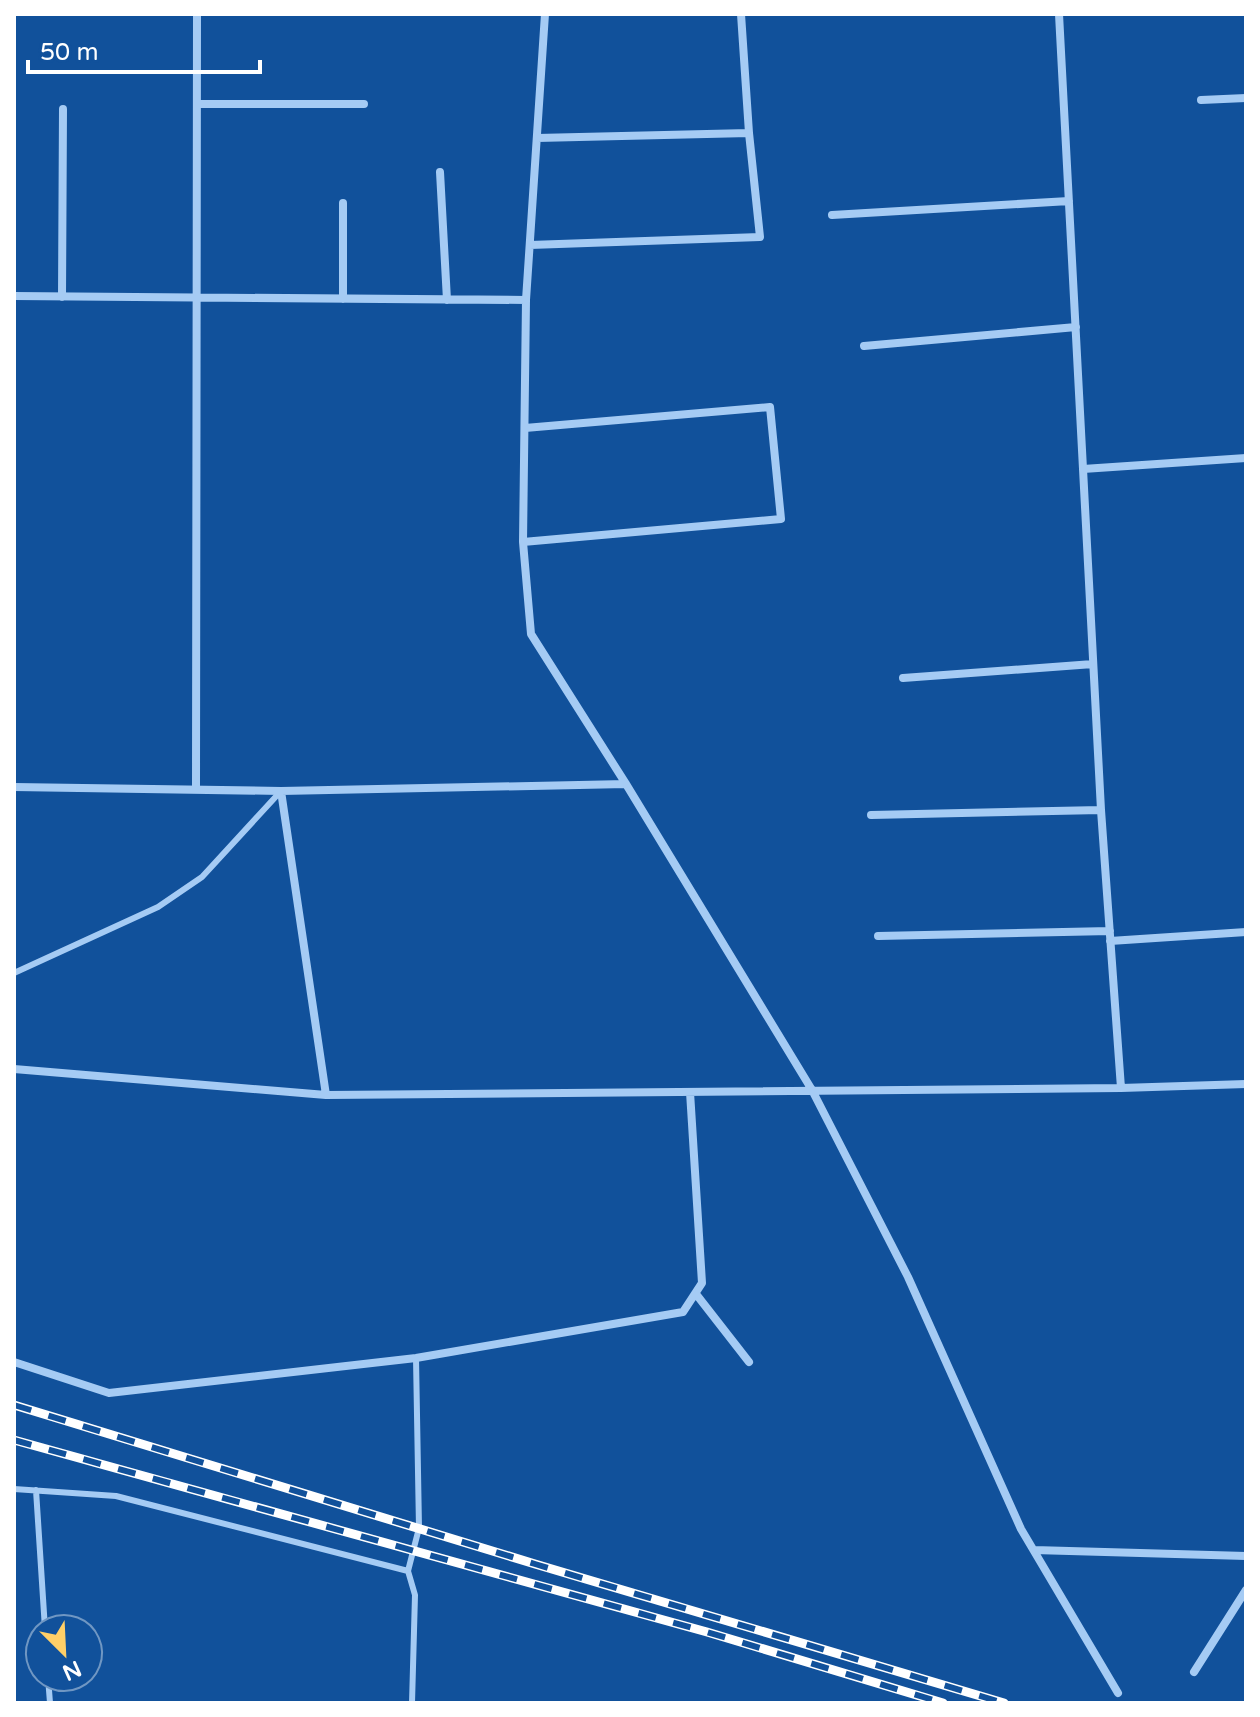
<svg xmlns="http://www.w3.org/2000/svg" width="1260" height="1717" viewBox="0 0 1260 1717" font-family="'Varela Round',sans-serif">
	<rect width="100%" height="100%" fill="#11519b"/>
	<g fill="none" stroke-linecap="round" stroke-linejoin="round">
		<path stroke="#a5cbf4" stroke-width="6" d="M14 973 158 907 202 877 281 791
			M14 1489 116 1496 408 1571 419 1528 416 1358
			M36 1490 45 1629
			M408 1571 415 1595 412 1703
			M48 1677 50 1703"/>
		<path stroke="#a5cbf4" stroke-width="8" d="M545 14 526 300 523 542 531 634 626 784 812 1090 908 1277 1021 1529 1118 1693
			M741 14 749 133
			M1059 14 1101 810 1121 1088
			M1201 100 1246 98
			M197 104H364
			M440 172 447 300
			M343 203V299
			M832 215 1069 201
			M530 245 760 237 749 133 537 138
			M14 296 526 300
			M62 297 63 109
			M864 346 1076 327
			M1083 469 1246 458
			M523 542 781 519 770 407 525 428
			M903 678 1093 664
			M14 787 281 791 626 784
			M196 790 197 14
			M281 791 326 1095
			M871 815 1101 810
			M878 936 1110 931
			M1110 941 1246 932
			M14 1069 326 1095 1121 1088 1246 1084
			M696 1294 749 1362
			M14 1362 109 1393 416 1358 683 1312 702 1283 690 1092
			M1034 1550 1246 1556
			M1194 1672 1246 1590"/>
		<g stroke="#fff" stroke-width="9">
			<path id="rail" d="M14 1405 535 1564 1004 1703
				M14 1440 707 1632 943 1703"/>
		</g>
		<use href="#rail" stroke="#11519b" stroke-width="6" stroke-dasharray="18" stroke-linecap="butt"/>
	</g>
	<rect width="1260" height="1717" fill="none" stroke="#ffffff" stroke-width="32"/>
	<g transform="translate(64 1653) rotate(156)"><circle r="38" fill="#11519b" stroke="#7097c3" stroke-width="2"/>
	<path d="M0-6L14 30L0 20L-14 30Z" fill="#ffcf68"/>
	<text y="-12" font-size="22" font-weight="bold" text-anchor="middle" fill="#ffffff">N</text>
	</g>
	<path d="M28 60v12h232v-12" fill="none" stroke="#ffffff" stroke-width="4"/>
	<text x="40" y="60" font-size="24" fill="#ffffff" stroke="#11519b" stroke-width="6" paint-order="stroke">50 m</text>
</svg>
